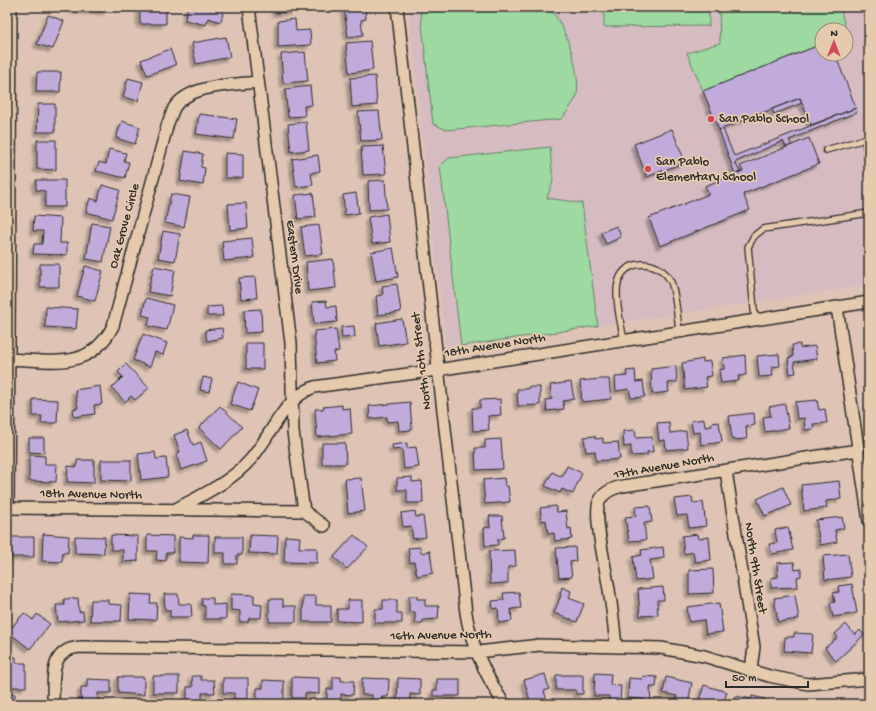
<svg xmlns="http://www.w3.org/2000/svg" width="876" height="711" viewBox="0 0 876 711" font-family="'Gochi Hand',sans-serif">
	<defs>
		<filter id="shadow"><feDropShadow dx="-3.5" dy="3.5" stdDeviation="1" flood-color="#0004"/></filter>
	</defs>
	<rect width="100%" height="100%" fill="#dfc4b6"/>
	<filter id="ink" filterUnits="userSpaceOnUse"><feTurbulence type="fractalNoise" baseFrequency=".025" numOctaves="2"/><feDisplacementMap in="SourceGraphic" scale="8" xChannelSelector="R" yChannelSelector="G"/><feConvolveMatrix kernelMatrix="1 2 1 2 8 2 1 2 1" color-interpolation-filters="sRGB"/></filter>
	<g filter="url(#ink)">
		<path fill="#d6bcc1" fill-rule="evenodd" d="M408 7H869V285L446 349ZM822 30H846V54H822Z"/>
		<path fill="#9dd9a0" stroke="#648266" d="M420 7H548C565 22 581 72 577 95 575 102 566 112 562 119L447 130 433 124Z
			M604 7H709V26L604 27Z
			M719 7H840L846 30H822V44L703 91 687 53 720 43Z
			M550 147 553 181 547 198 582 203 598 326 461 346 440 166 449 158Z"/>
		<path fill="#c1abda" stroke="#2b2b2b" filter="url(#shadow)" d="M74 7H107V11L73 10Z
			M140 7H166V24H140Z
			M188 7H224L221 22 208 18 206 25 185 20Z
			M275 7H295V11L276 13Z
			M365 7 366 19 361 20 363 35 348 37 344 9Z
			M48 15 64 21 53 49 37 44Z
			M295 19 296 31 310 30 311 45 278 47V21Z
			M226 37 230 57 196 64 192 43Z
			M370 41 373 70 349 73 346 43Z
			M822 44V54H835L856 108 811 125 800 98 719 130 703 91Z
			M170 49 176 65 147 75 141 60Z
			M305 52 308 81 283 83 281 54Z
			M37 72H61L60 92H36Z
			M375 76 377 105 352 107 350 78Z
			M128 78 143 82 138 101 123 97Z
			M310 86 312 105 304 106 305 116 288 117 285 89Z
			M800 98 802 103 774 114 772 109Z
			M38 104H55V132H37Z
			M856 108 857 112 789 140 792 145 786 147 783 141 735 162 740 172 735 174 719 130 723 129 734 156Z
			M379 111 382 140 361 141 358 112Z
			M199 114 237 119 234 139 196 134Z
			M122 121 140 127 135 144 116 138Z
			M306 122 309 150 291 152 288 124Z
			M672 129 685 162 647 177 634 144Z
			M809 138 819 164 743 194 750 210 660 246 649 218 709 194 705 186 743 171 740 166Z
			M37 140H56V170L37 169Z
			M383 146 386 174 363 175 361 147Z
			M109 149 126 153 124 161 129 162 125 178 96 171 99 162 106 164Z
			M185 151 203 154 201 167 205 168 203 185 180 181Z
			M225 153 243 154V178H225Z
			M318 155 320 171 311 173 313 185 296 187 292 159Z
			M36 180H65V207H45V191L36 190Z
			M385 180 387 209 369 210 368 181Z
			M102 185 120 190 112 219 86 212 90 198 98 201Z
			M313 193 316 217 298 219 295 195Z
			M356 193 359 213 345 215 343 195Z
			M171 194 190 197 184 227 165 223Z
			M246 203 248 228 230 230 228 204Z
			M387 214 390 242 372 244 368 217Z
			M34 216 61 218 60 243H67V255L33 254 34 244H42L43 231H33Z
			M92 223 110 226 103 262 86 259Z
			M319 225 323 254 305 256 301 227Z
			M617 226 621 237 606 244 601 232Z
			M163 231 180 234 175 261 158 258Z
			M252 238 254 258 224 261 222 241Z
			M393 248 398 277 376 281 371 252Z
			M333 259 336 288 308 291 306 262Z
			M40 264H59V287H40Z
			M85 266 103 271 95 301 77 296Z
			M154 266 175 270 170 296 148 292Z
			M255 277 257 298 241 299 239 278Z
			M397 284 401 312 378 315 376 296 383 295 382 286Z
			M146 298 173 305 167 330 148 326 150 317 142 315Z
			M326 301 327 307 336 306 337 322 314 324 312 302Z
			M222 306 223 316H207V307Z
			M46 307 78 309 76 329 45 327Z
			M261 309 262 332 245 333 244 310Z
			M402 319 406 342 379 346 376 323Z
			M354 326 355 337 342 338 341 327Z
			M222 328 223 338 207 341 205 330Z
			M336 329 339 351 334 352 335 361 317 363 314 331Z
			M143 334 167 343 163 355 155 352 150 367 133 360Z
			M246 343H263V369H246Z
			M800 344V348L815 346 817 359 794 362 796 373 790 374 788 358 793 357 792 345Z
			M779 354 780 366 772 367 773 376 759 377 757 356Z
			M745 355 746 375 738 376 739 381 721 383 719 370 724 369 723 358Z
			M703 359V362L710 361 712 376 705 377 707 387 685 390 682 363Z
			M126 364 149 388 135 400 131 396 125 402 112 388 123 377 118 372Z
			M676 366 677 382 668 383 669 392 652 394 651 369Z
			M635 370 636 382 643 381 645 397 631 398 629 389 616 391 615 377 627 376 626 371Z
			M203 377 212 379 209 392 200 390Z
			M600 379H609L611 399 582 402 580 381Z
			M238 382 258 390 250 411 230 404Z
			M571 382 574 399 563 401 564 409 547 411 546 400 552 399 550 385Z
			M100 386 102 404 94 405 95 414 74 417 73 409 78 408 75 390Z
			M528 387H540V405L518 406 517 389H528Z
			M33 399 58 400 57 423H41L42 416H33Z
			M500 399 501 415 488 416 489 430 473 431 472 408H480V400Z
			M817 400 819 410 825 409 827 423 813 424 814 429 805 430 804 418 797 419 795 402Z
			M410 402 412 430 399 431 398 421 387 422V417L370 419 369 406Z
			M785 404 789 428 765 432 763 417 771 416 769 407Z
			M342 405V409L350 408 352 434 317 437 315 409H323V407Z
			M220 406 242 427 221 449 199 428Z
			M754 413 755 425 746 426 747 439 732 440 729 416Z
			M704 419 705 427 712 426 711 423 719 422 722 442 701 445 700 432 693 433 691 421Z
			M669 422 670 433 686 431 688 448 666 450 665 440 659 441 657 423Z
			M187 430 193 445 201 442 207 461 181 470 176 454 180 452 174 435Z
			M635 430 636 438 652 437 653 452H647V455L631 456V446L624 447 623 431Z
			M595 436V439L603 438V443L618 442 620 459 596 461 595 451 586 452 584 437Z
			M29 438H44V453L29 452Z
			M501 439 503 469 476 470 475 448H485V440Z
			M322 443H345L346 464H322Z
			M407 443V448L416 447 419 467 404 469 402 449 393 450 392 445Z
			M155 452 156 459 166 458 168 477 141 480 138 454Z
			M29 455 45 456V464H57L56 482 29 481Z
			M77 460H94V483L67 482 68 466 77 467Z
			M101 460H131V481L101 480Z
			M567 466 582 473 573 494 562 489 560 493 545 486 552 472 562 477Z
			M412 477V482L422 481 423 503H407V490H397V478Z
			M361 478 365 511 348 513 345 479Z
			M504 478 505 486H508L510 502 485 504 483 480Z
			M839 481 841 499 826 501 827 508 804 511 801 485Z
			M783 487 791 505 765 516 757 499Z
			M692 497 693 503 703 502 706 526 689 528 687 515 677 516 674 499Z
			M556 506 557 512 566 511 568 529 571 528 572 539 555 541 554 533 548 534 546 520 542 521 540 508Z
			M650 506 652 522 644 523 646 540 629 541 625 517 636 516 635 507Z
			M415 511 416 517 423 516 426 537 413 539 411 526 403 527 401 513Z
			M489 516H502L504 538 498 539V545L485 546 484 528 490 527Z
			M842 517 844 528 835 530 837 542 820 545 816 520Z
			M788 527 793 550 772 554 769 544 777 543 775 530Z
			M43 534 69 536 68 553 63 552 62 562 42 561Z
			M697 534 698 539 709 537 711 560 695 562 693 552 684 554 682 536Z
			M111 535 138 536V561L123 562V550H111Z
			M147 535 173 536V553H166V561L156 560 157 551H147Z
			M193 535H209L208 563 179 562V537L193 538Z
			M250 535 278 536 277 554 249 553Z
			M354 535 368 547 347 569 334 557Z
			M75 536 105 537 104 554 75 553Z
			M285 536 300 537 299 548H317V563L284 562Z
			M11 537H34V557H11Z
			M215 537H242V555H237V564H225V553H215Z
			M420 547 421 553 430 551 433 573 417 576 414 562 410 563 408 548Z
			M575 547 576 561 570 562 572 577 559 578 556 548Z
			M663 547 664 558 650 560 653 579 636 581 633 557 642 555 641 550Z
			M515 550 516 566 508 567V583L490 584 489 551Z
			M848 554 851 577 825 580 823 556Z
			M794 562 795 570 801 569V576L797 577 798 587 771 588V578L778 577 777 563Z
			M713 569 714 593 689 594V570Z
			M852 584 857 613 833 617 830 603 835 602 833 593 839 592 838 586Z
			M562 587 571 591 569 598 584 604 577 622 554 613 561 595 560 594Z
			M663 587 664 600H657L658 615 640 616 638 589Z
			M519 592 521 608 511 609 512 621 499 623 498 608 493 609 492 601 504 600 503 593Z
			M130 594 151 595 150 603H157L156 620 129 619Z
			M164 594H178L179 604H191L192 617H170V610H165Z
			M231 594 254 595V604L262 605 261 618H249L248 622H240V611L231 610Z
			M795 595 799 619 778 622 774 598Z
			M303 596H316V605H331V622H303Z
			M409 596H417V599H425V606H439L438 619 423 620V623H415V612H409Z
			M78 598 79 612 83 611 84 620 58 622 56 605H65L64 599Z
			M202 598H213V605L226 604V619H205V606H202Z
			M269 599H283V606H296V622H269Z
			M91 600H108V604L122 605 121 621H90Z
			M348 600H362V622L337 621V609H348Z
			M383 600H397V613H402V623H375V609H383Z
			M719 603 723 632 706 634 704 620 689 622 687 607Z
			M24 613 33 620 37 614 50 624 30 649 8 632Z
			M846 624 855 635 860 630 864 635 836 661 825 648 838 637 835 634Z
			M794 633 813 634 811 653 784 651 785 637H794Z
			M7 657H16V663H26V687H7Z
			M595 673 611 674 610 685 621 686 620 701H609V696H594Z
			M545 674 549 689 544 691 548 704H531L524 680Z
			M556 675H583V694H576V690H556Z
			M153 676H179V693H153Z
			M192 676H201V680H214L215 693H202V700H187V687H193Z
			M643 676 657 677 656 687H650L651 704H644V699L628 698 629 678 642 679Z
			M118 677H144V695L118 693Z
			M292 677 319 678V694L305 693V698H292Z
			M333 677H341V681H354L353 695 341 694V704H327V689H333Z
			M666 677 692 683 688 704 675 703 677 696 663 693Z
			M223 678H248V699H234V693H223Z
			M362 678 389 679 388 697H382V700H372V695H362Z
			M398 678 420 679V695L410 694V701H397Z
			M87 679 111 680V693H98V702H81V687H87Z
			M437 679H460V696H433V690H437Z
			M263 680 284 681V701L264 700V704H257V688H263Z
			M704 685 727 692 723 704H698Z
			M7 694H15V699H26V704H7Z
			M735 696 751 699 752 696 765 699 763 704H734Z
			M98 701 112 702 111 704H98Z"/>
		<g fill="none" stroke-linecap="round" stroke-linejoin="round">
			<g stroke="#2b2b2b" stroke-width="8">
				<path id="service" d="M826 150 865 139 869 167
					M755 319 748 247 754 236 763 229 869 213
					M624 341C620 315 603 267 642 264 655 264 664 270 670 280 675 288 678 321 679 332"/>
			</g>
			<g stroke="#2b2b2b" stroke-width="14">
				<path id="minor" d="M249 7 291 343 293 432 304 511
					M397 7 466 613C471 646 486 676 504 704
					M837 307 869 521
					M10 359C53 361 90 371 113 326L168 123C170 118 172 113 174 108 189 84 234 85 258 82
					M726 471 754 647 751 669
					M7 508 304 511
					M8 508 11 7
					M174 510C200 496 231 482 251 459 273 433 282 400 314 387L437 370 869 302
					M304 511 324 526
					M616 646C614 629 613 613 610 597 608 577 593 518 599 502 603 492 613 488 623 486L858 450
					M53 704C54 679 48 648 82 647L478 652 540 645 661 648 704 656 769 676 808 684 869 679"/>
			</g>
			<use href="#service" stroke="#e6caad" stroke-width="5.5"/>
			<use href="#minor" stroke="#e6caad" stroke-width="11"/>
		</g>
	</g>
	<g fill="#d1495b" stroke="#e6caad" stroke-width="1.5">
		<circle cx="711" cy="119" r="4"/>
		<circle cx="648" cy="169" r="4"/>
	</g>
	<g text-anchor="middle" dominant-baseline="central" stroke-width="3.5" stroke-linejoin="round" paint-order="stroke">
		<g font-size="13" fill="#2b2b2b" stroke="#e6caad" text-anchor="start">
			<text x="719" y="119">San Pablo School</text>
			<text x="656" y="162">San Pablo<tspan x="656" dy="15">Elementary School</tspan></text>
		</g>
		<g font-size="13" fill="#2b2b2b" stroke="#e6caad">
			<text transform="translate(125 226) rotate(-75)">Oak Grove Circle</text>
			<text transform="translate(294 257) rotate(83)">Eastern Drive</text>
			<text transform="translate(495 346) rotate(-9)">18th Avenue North</text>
			<text transform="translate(422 361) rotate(-97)">North 10th Street</text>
			<text transform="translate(664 467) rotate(-10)">17th Avenue North</text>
			<text transform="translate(91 495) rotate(1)">18th Avenue North</text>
			<text transform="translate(755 568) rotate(81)">North 9th Street</text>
			<text transform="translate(441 636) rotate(-1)">16th Avenue North</text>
		</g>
	</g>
	<rect width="876" height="711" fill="none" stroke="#e6caad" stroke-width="24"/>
	<rect x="12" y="12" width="852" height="687" fill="none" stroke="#2b2b2b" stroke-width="1.5" filter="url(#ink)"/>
	<g transform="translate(834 42) rotate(1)"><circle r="19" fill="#e6caad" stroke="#9b8a79"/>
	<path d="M0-3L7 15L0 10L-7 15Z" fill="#d1495b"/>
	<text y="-6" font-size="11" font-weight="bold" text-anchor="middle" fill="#2b2b2b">N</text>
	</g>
	<path d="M726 681v6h82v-6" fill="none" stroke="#2b2b2b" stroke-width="2"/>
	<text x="732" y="681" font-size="12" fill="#2b2b2b" stroke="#e6caad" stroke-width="3" paint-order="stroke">50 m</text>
</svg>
